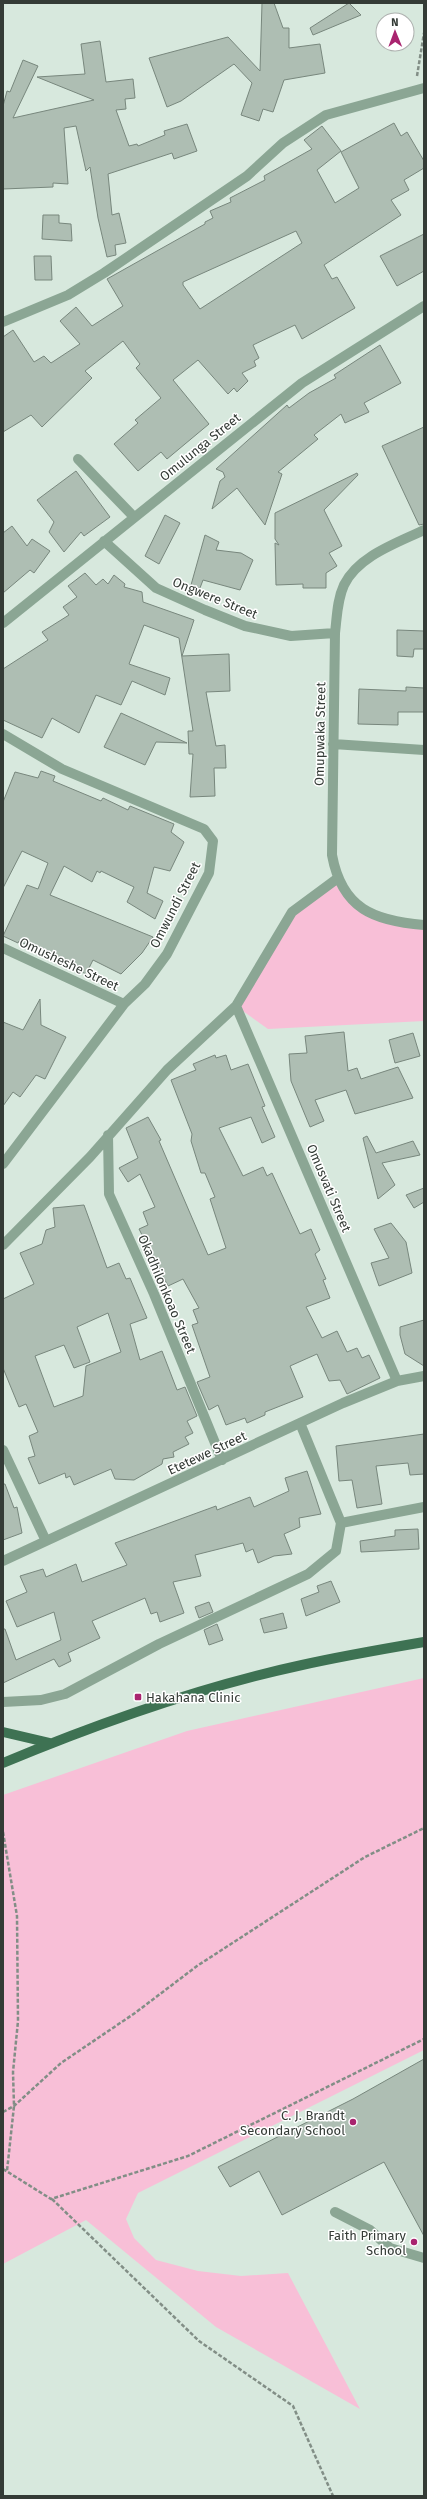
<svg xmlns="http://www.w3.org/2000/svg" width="427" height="2499" viewBox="0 0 427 2499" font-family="'Fira Sans',sans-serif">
	<rect width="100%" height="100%" fill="#d7e8dd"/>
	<path fill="#f8bfd7" d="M338 878 356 905 424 925V1021L268 1029 236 1006 292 912Z
		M424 1678V2050L138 2193 126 2219 134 2238 156 2260 198 2271 241 2276 288 2273 360 2409 216 2327 86 2220 3 2264V1795L187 1731Z"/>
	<path fill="#aebeb3" stroke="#78877d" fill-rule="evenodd" d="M262 3H274L283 28H289V48L320 44 325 73 284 80 273 112 263 109 259 121 241 115 252 83 234 64 181 101 167 107 149 58 228 37 260 71Z
		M349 3 361 15 313 35 310 28Z
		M100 41 106 82 133 79 135 98 125 99 126 109 116 110 129 146 137 144 138 146 165 135 164 131 187 124 197 151 174 159 172 153 108 174 112 215 119 213 126 243 115 245 116 255 107 257 98 218 90 167 86 171 76 126 64 128 68 184 53 183V187L3 189V106L7 91 10 92 23 60 38 66 13 118 94 100 37 77 85 74 81 44Z
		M394 123 401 136 407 132 424 161V168L404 180 409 190 391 200 401 215 324 265 332 279 337 277 355 308 302 339 295 325 253 345 259 358 254 361 256 366 242 373 248 381 237 392 234 388 228 394 198 360 173 380 209 424 167 459 161 452 138 471 114 444 138 423 135 420 161 398 136 368 140 364 123 341 85 371 92 378 42 427 31 415 3 432V337L13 330 34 362 44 356 51 363 80 344 60 321 76 307 92 326 123 306 107 279 205 224V222L213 218 210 211 231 202 230 198 265 180 264 176 312 149 304 140 322 126 341 151 317 170 335 203 359 188 341 152ZM296 231 302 243 200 309 183 285V282Z
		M43 215H59V223L71 224 72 241 42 239Z
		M424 234V271L397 286 380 256Z
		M34 256H51L52 280H35Z
		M380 345 401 383 364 403 369 412 345 423 341 414 314 435 318 439 278 472 282 474 265 525 237 488 212 509 220 481 225 477 223 472 216 469 287 405 289 408 309 393 336 378 334 375Z
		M424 427V524L419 525 382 446Z
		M76 471 110 517 84 536 81 532 64 552 49 532 54 522 37 500Z
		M357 473 358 475 324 510 342 546 329 553 337 566 326 573V588H303V584L276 585 275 543 279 545 275 539V513Z
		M165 515 180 523 159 564 145 556Z
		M12 526 27 546 32 539 50 551 34 573 30 570 3 593V533Z
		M205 535 219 542 216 550 241 553 253 560 240 590 203 580 200 588 191 585Z
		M85 573 96 585 103 579 108 584 114 575 125 584 124 587 142 592 143 602 194 620 182 656 229 654 230 691 206 692 216 746 225 745 226 768H214L215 796 190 797 193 754H189L188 731H193L179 638 144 625 129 664 170 678 165 695 132 681 121 705 96 695 79 733 52 718 42 738 3 720V669L48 640 42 632 69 615 63 607 77 597 68 586Z
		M397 630 424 631V649H414L413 657 397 656Z
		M406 687 424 688V712H398V725L358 724 359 689 406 691Z
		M121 713 187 743 156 742 145 765 104 747Z
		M41 771 55 776 53 781 101 801 103 798 128 810 130 806 174 824 171 832 184 842 170 871 154 867 147 893 163 901 155 919 127 902 134 887 101 871 100 873 97 871 92 882 64 866 50 895 153 937 142 953 121 974 93 960 86 974 19 941 18 943 3 936 27 885 38 889 48 863 22 851 3 888V802L15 772 38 778Z
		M40 999 41 1025 66 1037 45 1079 36 1075 20 1097 13 1092 3 1106V1022L23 1030Z
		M344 1032 348 1071 357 1068 361 1079 398 1067 413 1098 355 1114 346 1090 315 1100 324 1121 310 1127 291 1081 289 1054 307 1053 305 1036Z
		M413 1033 420 1056 395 1063 389 1040Z
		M215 1055 216 1058 226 1055 231 1070 248 1064 265 1106 262 1107 275 1137 262 1143 251 1117 219 1128 243 1176 263 1167 267 1176 272 1173 300 1234 311 1229 320 1250 315 1254 326 1279 323 1280 330 1298 306 1307 322 1338 337 1331 347 1352 357 1348 362 1358 369 1355 380 1378 347 1394 340 1380 329 1381 317 1354 290 1366 303 1397 265 1412V1415L247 1423 245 1418 226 1425 218 1405 209 1410 197 1382 210 1377 192 1325 198 1323 193 1310 199 1308 183 1279 168 1286 139 1229 148 1225 143 1212 155 1207 140 1174 128 1182 119 1168 138 1158 126 1128 148 1117 161 1140 159 1141 208 1255 226 1248 210 1199 215 1197 205 1173H201L191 1141 192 1134 171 1080 196 1070 193 1064Z
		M367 1136 376 1153 413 1141 420 1155 382 1163 395 1185 378 1199 363 1138Z
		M424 1188V1202L414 1208 406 1195Z
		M84 1205 107 1268 119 1263 126 1279 130 1278 147 1318 130 1324 140 1360 162 1351 177 1390 185 1387 197 1416 187 1421 193 1433 185 1437 189 1444 173 1452 174 1457 163 1459 162 1464 134 1480 115 1479 111 1469 74 1485 70 1476 66 1478 65 1473 39 1484 28 1458 35 1456 29 1436 38 1432 26 1404 19 1407 3 1368V1299L34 1284 20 1253 42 1244 46 1230 55 1227 53 1208ZM108 1313 121 1352 86 1366 83 1396 54 1407 35 1356 64 1345 74 1368 90 1362 77 1327Z
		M391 1223 406 1242 412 1273 379 1286 371 1263 389 1258 374 1229Z
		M424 1320V1366L405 1354 400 1335V1327Z
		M424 1434V1474L410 1475 408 1463 376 1466 382 1504 357 1508 352 1480 339 1481 336 1446Z
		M307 1471 321 1514 299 1518 300 1527 284 1534 292 1554 274 1556 258 1563 253 1549 246 1552 243 1543 195 1555 201 1576 173 1582 184 1613 160 1622 157 1612 151 1614 145 1598 92 1621 100 1638 68 1653 71 1661 59 1667 54 1659 3 1683V1629H5L16 1660 61 1640 54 1612 17 1627 6 1601 27 1592 20 1576 43 1569 46 1577 76 1564 82 1582 127 1565 115 1543 216 1506 217 1510 250 1497 254 1507 289 1491 285 1478Z
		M3 1484H5L14 1508 17 1507 22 1533 3 1540Z
		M418 1529 419 1549 361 1552 360 1541 395 1536V1530Z
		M331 1581 340 1602 306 1616 301 1599 319 1592 317 1586Z
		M209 1602 213 1612 199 1618 195 1607Z
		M283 1613 287 1628 264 1633 260 1619Z
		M217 1624 223 1640 209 1645 204 1630Z
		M424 2059V2236L384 2162 282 2215 259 2171 230 2187 218 2167 353 2099Z"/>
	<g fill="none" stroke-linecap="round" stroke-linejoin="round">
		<path stroke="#828e86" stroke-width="2.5" stroke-dasharray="4 2" stroke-linecap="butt" d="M417 76 424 33
			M3 1832 17 1916 18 2021 13 2072 14 2106 7 2171
			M3 2112 14 2106 61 2063 135 2013 197 1966 365 1857 424 1828
			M3 2169 51 2199 188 2156 424 2039
			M52 2199 199 2341 293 2406 333 2496"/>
		<path stroke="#8ba694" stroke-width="10" d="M3 322 68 295 104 273 247 176 283 143 326 115 424 88
			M78 459 134 517
			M424 530C397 543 358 556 344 585 337 600 337 617 335 633L332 855C342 909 374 921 424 925
			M104 541 156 588 205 610 245 626 291 636 335 633
			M3 623 302 383 424 306
			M3 734 62 769 204 829 213 841 209 873 167 954 145 984 124 1004 3 1164
			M333 744 424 750
			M3 948 124 1004
			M236 1006 397 1381
			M108 1135 109 1194 154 1294 222 1460
			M3 1245 90 1157 167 1070 236 1006 292 912 338 878
			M3 1450 46 1541
			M341 1523 424 1507
			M3 1561 343 1403 397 1381 424 1376
			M3 1702 41 1700 65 1694 159 1644 308 1574 336 1551 341 1523 300 1423
			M335 2212 370 2230 390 2248 424 2258"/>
		<path stroke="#3e7253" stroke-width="10" d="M3 1732 50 1743
			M3 1763C99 1723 200 1687 302 1665 342 1656 383 1649 424 1642"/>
	</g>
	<g fill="#a9246f" stroke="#fff" stroke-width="1.5">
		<rect x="134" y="1693" width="8" height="8" rx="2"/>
		<circle cx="353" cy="2122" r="4"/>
		<circle cx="414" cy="2242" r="4"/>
	</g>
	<g text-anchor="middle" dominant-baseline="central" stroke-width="3" stroke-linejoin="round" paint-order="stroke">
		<g font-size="13" fill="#343b36" stroke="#fff">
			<text transform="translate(200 447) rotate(-39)">Omulunga Street</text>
			<text transform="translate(215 598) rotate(22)">Ongwere Street</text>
			<text transform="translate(320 734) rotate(-89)">Omupwaka Street</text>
			<text transform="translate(175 905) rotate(-63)">Omwundi Street</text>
			<text transform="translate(69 964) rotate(25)">Omusheshe Street</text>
			<text transform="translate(329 1188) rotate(67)">Omusvati Street</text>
			<text transform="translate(167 1294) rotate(67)">Okadhilonkoao Street</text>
			<text transform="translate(207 1453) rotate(-25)">Etetewe Street</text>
		</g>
		<g font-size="13" fill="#343b36" stroke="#fff" text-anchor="end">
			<text x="146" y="1697" text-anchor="start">Hakahana Clinic</text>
			<text x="345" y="2115">C. J. Brandt<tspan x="345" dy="15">Secondary School</tspan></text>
			<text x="406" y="2235">Faith Primary<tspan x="406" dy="15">School</tspan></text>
		</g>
	</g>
	<rect width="427" height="2499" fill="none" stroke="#343b36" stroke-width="8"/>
	<g transform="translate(395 32) rotate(359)"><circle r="19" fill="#ffffff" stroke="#aeb1af"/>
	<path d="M0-3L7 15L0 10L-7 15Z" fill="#a9246f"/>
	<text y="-6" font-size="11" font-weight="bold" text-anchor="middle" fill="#343b36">N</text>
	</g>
</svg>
